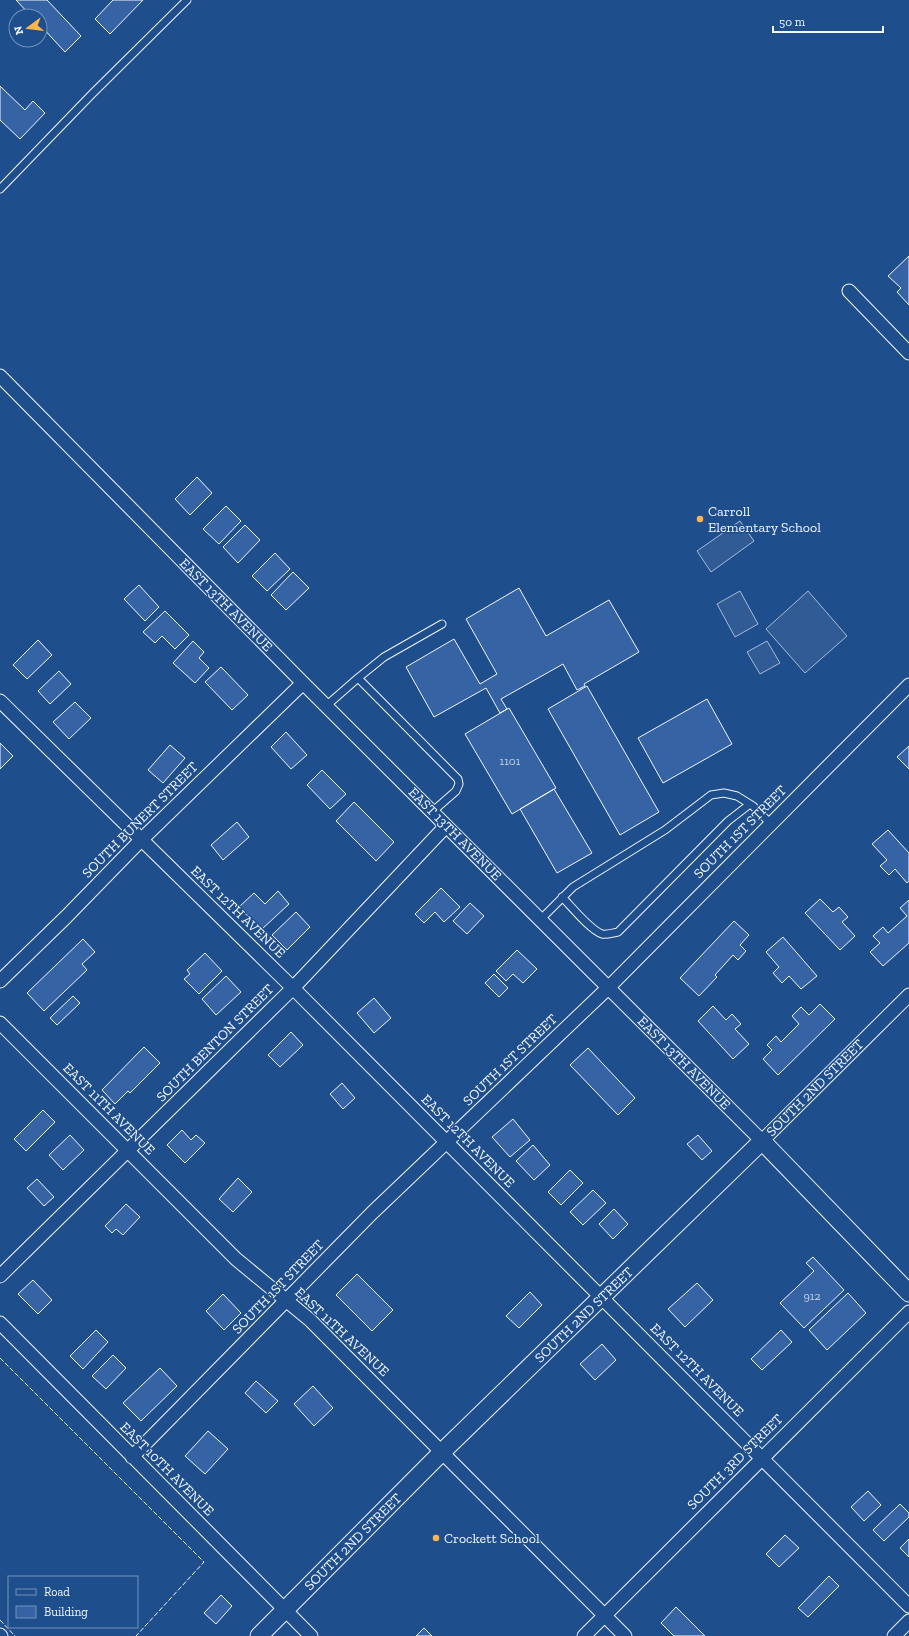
<svg xmlns="http://www.w3.org/2000/svg" width="909" height="1636" viewBox="0 0 909 1636" font-family="'Zilla Slab',serif">
	<rect width="100%" height="100%" fill="#1f4e8c"/>
	<path fill="#305b95" stroke="#a8bbd7" d="M740 521 754 541 711 572 697 551Z
		M740 591 758 624 735 637 717 604Z
		M808 591 847 636 805 673 766 629Z
		M767 641 780 663 760 674 747 652Z"/>
	<path fill="#3563a3" stroke="#f2f6ff" d="M16 0H47L81 36 65 52 40 25V16H31Z
		M113 0H143L110 34 95 19Z
		M0 86 25 110 33 101 45 113 20 139 0 120Z
		M909 256V305L897 292 901 288 888 276Z
		M197 477 212 493 190 515 175 499Z
		M226 506 241 521 219 544 203 529Z
		M245 525 260 540 238 563 223 547Z
		M275 553 290 569 267 591 252 576Z
		M293 572 309 588 286 610 271 595Z
		M139 585 159 607 145 621 124 599Z
		M519 588 546 636 609 600 639 652 584 684 585 686 577 690 563 664 501 699 507 709 500 713 486 688 434 717 406 667 454 639 480 684 497 674 466 619Z
		M165 611 189 635 175 649 162 636 155 643 143 632Z
		M38 640 52 655 27 679 13 665Z
		M193 641 204 652 199 658 209 668 195 683 173 663Z
		M221 667 248 695 232 710 205 682Z
		M59 671 71 684 50 704 38 691Z
		M587 686 659 812 620 835 548 709Z
		M707 699 732 744 663 783 638 738Z
		M75 702 91 718 69 739 53 722Z
		M509 708 556 788 512 814 465 734Z
		M286 732 307 755 291 769 271 747Z
		M0 743 13 756 0 769Z
		M170 745 185 758 163 783 148 770Z
		M909 746V769L897 757Z
		M322 770 346 794 330 809 307 785Z
		M554 789 592 853 557 873 520 809Z
		M354 802 394 842 376 861 336 821Z
		M237 822 249 837 223 860 211 845Z
		M888 830 909 853V881L907 883 895 869 889 875 880 866 887 860 872 844Z
		M441 888 460 907 444 922 435 912 424 923 415 914Z
		M278 891 289 904 261 930 239 907 254 893 265 904Z
		M820 899 833 912 839 907 848 917 842 922 855 936 840 950 805 913Z
		M909 900V943L883 966 870 952 880 943 873 936 883 927 888 933 907 916 900 908Z
		M470 903 484 916 467 934 453 921Z
		M296 912 310 927 287 950 272 935Z
		M734 921 749 935 740 945 746 951 738 960 733 955 715 975 717 977 699 996 680 978Z
		M783 937 817 976 801 989 789 976 782 983 773 973 779 967 766 952Z
		M83 939 95 952 82 964 87 970 44 1011 27 993Z
		M517 950 537 969 523 983 513 974 506 981 496 971Z
		M205 953 222 971 199 994 184 979 190 974 187 970Z
		M494 974 508 988 499 997 485 983Z
		M226 976 241 992 216 1015 202 999Z
		M73 996 80 1003 57 1025 50 1018Z
		M374 998 391 1018 374 1033 357 1013Z
		M820 1004 835 1019 778 1075 763 1059 772 1050 767 1045 776 1036 781 1042 799 1024 792 1016 801 1007 809 1015Z
		M713 1006 726 1020 732 1014 741 1024 735 1029 749 1044 733 1059 698 1021Z
		M291 1032 303 1045 280 1067 268 1055Z
		M144 1047 160 1063 130 1093 128 1091 115 1104 102 1090Z
		M588 1048 635 1098 618 1115 570 1065Z
		M342 1083 355 1098 343 1109 330 1094Z
		M43 1110 55 1122 26 1151 14 1139Z
		M513 1119 530 1140 510 1157 492 1137Z
		M182 1130 191 1140 196 1135 205 1143 185 1163 167 1145Z
		M70 1135 84 1150 63 1170 49 1155Z
		M698 1135 712 1151 702 1160 687 1144Z
		M533 1145 550 1165 534 1180 516 1161Z
		M570 1170 583 1183 561 1205 548 1192Z
		M238 1178 252 1192 233 1212 219 1199Z
		M37 1179 54 1197 44 1206 27 1188Z
		M593 1190 606 1203 583 1225 570 1212Z
		M126 1204 140 1217 123 1235 116 1229 112 1233 105 1226Z
		M614 1209 628 1224 613 1239 599 1224Z
		M813 1257 844 1290 804 1328 780 1303 814 1271 806 1263Z
		M357 1274 393 1310 372 1331 336 1295Z
		M33 1280 52 1300 38 1314 18 1294Z
		M697 1283 713 1300 685 1327 668 1309Z
		M530 1292 542 1305 519 1328 506 1316Z
		M848 1293 866 1313 827 1350 809 1330Z
		M223 1294 241 1313 224 1330 206 1311Z
		M96 1330 108 1342 83 1369 70 1356Z
		M781 1330 792 1342 762 1370 751 1359Z
		M602 1344 616 1360 595 1380 580 1364Z
		M113 1355 126 1368 106 1389 92 1376Z
		M160 1368 177 1386 141 1421 123 1403Z
		M256 1381 278 1401 266 1413 245 1393Z
		M313 1386 333 1408 314 1426 294 1404Z
		M208 1431 228 1449 205 1474 185 1456Z
		M868 1491 881 1505 864 1521 851 1507Z
		M900 1504 909 1513V1517L884 1541 873 1530Z
		M785 1535 799 1548 779 1567 766 1554Z
		M909 1539V1557L900 1548Z
		M829 1576 839 1586 808 1617 798 1608Z
		M221 1595 232 1606 216 1624 204 1613Z
		M676 1607 705 1636H674L661 1623Z
		M424 1628 432 1636H416Z"/>
	<g fill="none" stroke-linecap="round" stroke-linejoin="round">
		<g stroke="#f2f6ff" stroke-width="9">
			<path id="service" d="M0 189 93 93 187 0
				M358 678 384 657 442 624
				M326 706 358 678 458 779 459 784 456 791 432 812
				M562 897C571 906 590 930 602 934 607 935 612 933 618 932L728 821 750 804
				M540 920 573 887 665 830 711 795 724 793 737 796 753 806 771 824"/>
		</g>
		<g stroke="#f2f6ff" stroke-width="15">
			<path id="minor" d="M849 291 909 353
				M0 376 303 683 762 1141 909 995
				M0 701 293 988 909 1606
				M0 981 66 917 141 840 303 683
				M0 1023 236 1259 310 1320 625 1636
				M0 1276 293 988 446 826
				M0 1323 311 1636
				M132 1457 372 1213 608 988 909 685
				M0 1635 1 1636
				M584 1636 909 1312
				M894 1636 909 1621"/>
		</g>
		<g stroke="#f2f6ff" stroke-width="19">
			<path id="tertiary" d="M259 1636 442 1452 762 1141 909 1293"/>
		</g>
		<use href="#service" stroke="#1f4e8c" stroke-width="7"/>
		<use href="#minor" stroke="#1f4e8c" stroke-width="13"/>
		<use href="#tertiary" stroke="#1f4e8c" stroke-width="17"/>
		<path stroke="#f2f6ff" stroke-width="1" stroke-dasharray="5 2" stroke-linecap="butt" d="M0 1358 204 1562 136 1636
			M0 1620 15 1636"/>
	</g>
	<g fill="#ffb74d" stroke="#1f4e8c" stroke-width="1.5">
		<circle cx="700" cy="519" r="4"/>
		<circle cx="436" cy="1538" r="4"/>
	</g>
	<g text-anchor="middle" dominant-baseline="central" stroke-width="3" stroke-linejoin="round" paint-order="stroke">
		<g font-size="12" fill="#c3d1e8">
			<text x="510" y="761">1101</text>
			<text x="812" y="1296">912</text>
		</g>
		<g font-size="14" fill="#f2f6ff" stroke="#1f4e8c" text-anchor="start">
			<text x="708" y="511">Carroll<tspan x="708" dy="16">Elementary School</tspan></text>
			<text x="444" y="1538">Crockett School</text>
		</g>
		<g font-size="14" fill="#f2f6ff" stroke="#1f4e8c">
			<text transform="translate(226 605) rotate(45)">EAST 13TH AVENUE</text>
			<text transform="translate(140 820) rotate(-45)">SOUTH BUNERT STREET</text>
			<text transform="translate(740 832) rotate(-45)">SOUTH 1ST STREET</text>
			<text transform="translate(455 834) rotate(45)">EAST 13TH AVENUE</text>
			<text transform="translate(238 912) rotate(44)">EAST 12TH AVENUE</text>
			<text transform="translate(215 1043) rotate(-45)">SOUTH BENTON STREET</text>
			<text transform="translate(510 1060) rotate(-44)">SOUTH 1ST STREET</text>
			<text transform="translate(684 1063) rotate(45)">EAST 13TH AVENUE</text>
			<text transform="translate(815 1088) rotate(-45)">SOUTH 2ND STREET</text>
			<text transform="translate(109 1109) rotate(45)">EAST 11TH AVENUE</text>
			<text transform="translate(468 1141) rotate(45)">EAST 12TH AVENUE</text>
			<text transform="translate(278 1287) rotate(-46)">SOUTH 1ST STREET</text>
			<text transform="translate(584 1315) rotate(-44)">SOUTH 2ND STREET</text>
			<text transform="translate(342 1332) rotate(43)">EAST 11TH AVENUE</text>
			<text transform="translate(697 1370) rotate(45)">EAST 12TH AVENUE</text>
			<text transform="translate(735 1462) rotate(-45)">SOUTH 3RD STREET</text>
			<text transform="translate(167 1469) rotate(45)">EAST 10TH AVENUE</text>
			<text transform="translate(353 1542) rotate(-45)">SOUTH 2ND STREET</text>
		</g>
	</g>
	<rect x="8" y="1576" width="130" height="52" fill="#1f4e8c" stroke="#7391ba"/>
	<rect x="16" y="1589" width="20" height="6" fill="#1f4e8c" stroke="#7391ba"/>
	<text x="44" y="1596" font-size="12" fill="#f2f6ff">Road</text>
	<rect x="16" y="1606" width="20" height="12" fill="#3563a3" stroke="#7391ba"/>
	<text x="44" y="1616" font-size="12" fill="#f2f6ff">Building</text>
	<g transform="translate(28 28) rotate(255)"><circle r="19" fill="#1f4e8c" stroke="#7391ba"/>
	<path d="M0-3L7 15L0 10L-7 15Z" fill="#ffb74d"/>
	<text y="-6" font-size="11" font-weight="bold" text-anchor="middle" fill="#f2f6ff">N</text>
	</g>
	<path d="M773 26v6h110v-6" fill="none" stroke="#f2f6ff" stroke-width="2"/>
	<text x="779" y="26" font-size="12" fill="#f2f6ff" stroke="#1f4e8c" stroke-width="3" paint-order="stroke">50 m</text>
</svg>
